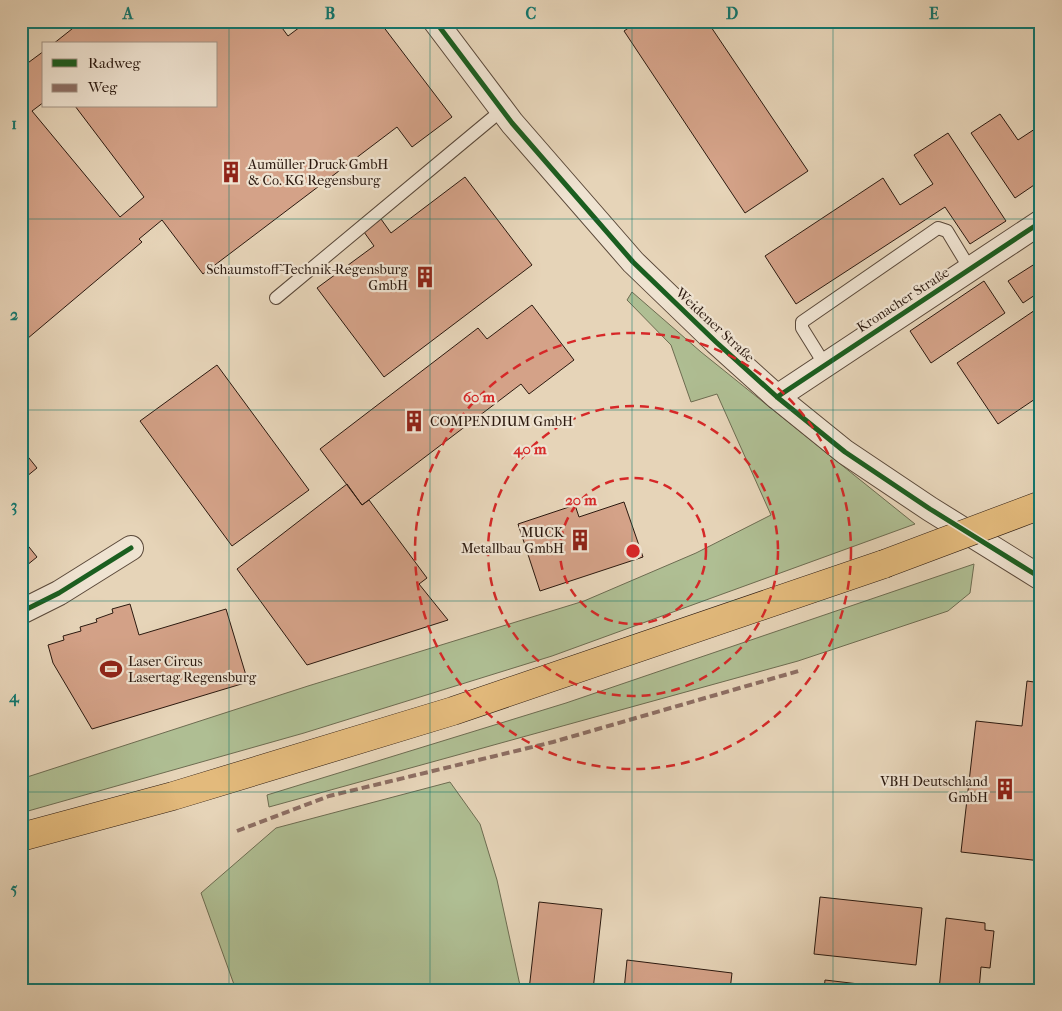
<svg xmlns="http://www.w3.org/2000/svg" width="1062" height="1011" viewBox="0 0 1062 1011" font-family="'IM FELL French Canon',serif">
	<rect width="100%" height="100%" fill="#e6d4b8"/>
	<filter id="stains"><feTurbulence type="fractalNoise" baseFrequency=".004" numOctaves="4"/><feColorMatrix values="0 0 0 0 .2 0 0 0 0 .09 0 0 0 0 .02 0 0 0 .5 -.17"/></filter>
	<radialGradient id="worn" r=".72"><stop offset=".6" stop-color="#630" stop-opacity="0"/><stop offset="1" stop-color="#630" stop-opacity=".3"/></radialGradient>
	<path fill="#afbe93" stroke="#6d6c51" d="M632 292 701 352 915 524 552 656 304 733 21 813V779L308 686 584 601 696 553 771 515 717 394 691 402 671 345 627 300Z
		M974 564 970 593 948 611 798 661 269 807 267 795 566 703Z
		M450 782 480 824 497 880 521 990H236L201 893 276 828Z"/>
	<path fill="#d4a288" stroke="#2b190f" d="M82 21H277L288 36 308 21H379L452 117 412 147 397 127 203 274 162 220 139 239 142 242 21 344V68L44 51V102L32 111 120 217 144 197 75 106H216V44H53Z
		M639 21H707L808 171 745 213 624 31Z
		M1000 114 1018 140 1041 125V187L1037 183 1015 198 971 133Z
		M948 133 1006 221 970 244 945 207 796 304 765 256 883 178 900 205 933 184 914 155Z
		M465 177 532 265 384 377 317 288 374 246 364 232 381 219 391 233Z
		M1041 260V291L1023 303 1008 281Z
		M984 281 1005 313 931 363 910 331Z
		M532 305 574 360 529 394 521 384 362 505 320 449 478 328 487 339Z
		M1041 306V395L998 424 957 363Z
		M217 365 309 490 232 546 140 421Z
		M21 448 37 468 21 481Z
		M347 484 362 505 369 500 427 578 419 584 448 620 307 665 237 569Z
		M624 502 643 557 540 591 518 524 575 505 579 517Z
		M21 537 37 557 21 570Z
		M130 604 139 635 226 609 248 682 92 729 53 663 48 645 64 640 63 636 81 631 80 627 97 622 96 619 113 613 112 609Z
		M1027 681 1041 683V861L961 852 976 721 1022 726Z
		M820 897 922 908 916 965 814 954Z
		M539 902 602 909 593 990H529Z
		M946 918 985 923V930L994 931 990 968 981 967 979 990H939Z
		M627 960 732 973 730 990H624Z
		M825 980 910 990H824Z"/>
	<g fill="none" stroke-linecap="round" stroke-linejoin="round">
		<g stroke="#5a4839" stroke-width="14">
			<path id="service" d="M276 298 502 110
				M825 365 802 328V322L938 228 947 231 970 269"/>
		</g>
		<g stroke="#5a4839" stroke-width="26">
			<path id="minor" d="M435 21 512 123 633 262 716 342 777 397 845 452 930 509 1041 578
				M777 397 1041 222
				M21 612 59 593 131 548"/>
		</g>
		<g stroke="#2b190f" stroke-width="29">
			<path id="trunk" d="M21 837 173 796 453 711 884 564"/>
		</g>
		<use href="#service" stroke="#efe3d1" stroke-width="12"/>
		<use href="#minor" stroke="#efe3d1" stroke-width="24"/>
		<use href="#trunk" stroke="#e3ba7c" stroke-width="28"/>
		<g stroke="#2b190f" stroke-width="29" stroke-linecap="butt">
			<path id="trunk-bridge" d="M884 564 1041 505"/>
		</g>
		<use href="#trunk-bridge" stroke="#e3ba7c" stroke-width="28"/>
		<path stroke="#8d6e63" stroke-width="4" stroke-dasharray="8 4" stroke-linecap="butt" d="M237 831 329 796 553 742 802 670"/>
		<g stroke="#efe3d1" stroke-width="8">
			<path id="cycleway" d="M435 21 512 123 633 262 716 342 777 397 845 452 930 509 1041 578
				M777 397 1041 222
				M21 612 59 593 131 548"/>
		</g>
		<use href="#cycleway" stroke="#1b5e20" stroke-width="5"/>
	</g>
	<path fill="none" stroke="#0f766e" stroke-width="1" stroke-opacity="0.55" d="M229 21V990M430 21V990M632 21V990M833 21V990M21 219H1041M21 410H1041M21 601H1041M21 792H1041"/>
	<g fill="none" stroke="#d62828" stroke-width="2.5" stroke-dasharray="9 6">
		<circle cx="633" cy="551" r="73"/>
		<circle cx="633" cy="551" r="145"/>
		<circle cx="633" cy="551" r="218"/>
	</g>
	<defs>
		<g id="building-bare" transform="scale(1.725)"><path d="M-4-6H4V6H1V3H-1V6H-4ZM-2.5-4.3h1.7v1.8h-1.7ZM.8-4.3h1.7v1.8H.8ZM-2.5-1h1.7V.8h-1.7ZM.8-1h1.7V.8H.8Z" fill="#8f2418" stroke="#efe3d1" stroke-width="2.5" paint-order="stroke"/></g>
		<g id="stadium-bare" transform="scale(1.725)"><path d="M0-5a6.5 5 0 1 0 0 10a6.5 5 0 1 0 0-10ZM-3.5-1.8h7v3.6h-7Z" fill="#8f2418" stroke="#efe3d1" stroke-width="2.5" paint-order="stroke"/></g>
	</defs>
	<g fill-rule="evenodd">
		<use href="#building-bare" x="231" y="172"/>
		<use href="#building-bare" x="425" y="277"/>
		<use href="#building-bare" x="414" y="421"/>
		<use href="#building-bare" x="580" y="540"/>
		<use href="#stadium-bare" x="111" y="669"/>
		<use href="#building-bare" x="1005" y="789"/>
	</g>
	<g text-anchor="middle" dominant-baseline="central" stroke-width="4.5" stroke-linejoin="round" paint-order="stroke">
		<g font-size="14" fill="#2b190f" stroke="#efe3d1" text-anchor="start">
			<text x="248" y="164">Aumüller Druck GmbH<tspan x="248" dy="16">&amp; Co. KG Regensburg</tspan></text>
			<text x="408" y="269" text-anchor="end">Schaumstoff-Technik-Regensburg<tspan x="408" dy="16">GmbH</tspan></text>
			<text x="430" y="421">COMPENDIUM GmbH</text>
			<text x="564" y="532" text-anchor="end">MUCK<tspan x="564" dy="16">Metallbau GmbH</tspan></text>
			<text x="128" y="661">Laser Circus<tspan x="128" dy="16">Lasertag Regensburg</tspan></text>
			<text x="988" y="781" text-anchor="end">VBH Deutschland<tspan x="988" dy="16">GmbH</tspan></text>
		</g>
		<g font-size="14" fill="#2b190f" stroke="#efe3d1">
			<text transform="translate(903 300) rotate(-33)">Kronacher Straße</text>
			<text transform="translate(715 325) rotate(43)">Weidener Straße</text>
		</g>
	</g>
	<circle cx="633" cy="551" r="8" fill="#d62828" stroke="#efe3d1" stroke-width="2.5"/>
	<g font-size="15" text-anchor="middle" font-weight="bold" fill="#d62828" stroke="#efe3d1" stroke-width="4.5" stroke-linejoin="round" paint-order="stroke">
		<text x="479" y="402">60 m</text>
		<text x="530" y="454">40 m</text>
		<text x="581" y="505">20 m</text>
	</g>
	<rect width="1062" height="1011" fill="none" stroke="#e6d4b8" stroke-width="55"/>
	<rect x="42" y="42" width="175" height="65" fill="#efe3d1" stroke="#a19283"/>
	<rect x="52" y="59" width="25" height="8" fill="#1b5e20" stroke="#a19283"/>
	<text x="88" y="68" font-size="15" fill="#2b190f">Radweg</text>
	<rect x="52" y="84" width="25" height="8" fill="#8d6e63" stroke="#a19283"/>
	<text x="88" y="92" font-size="15" fill="#2b190f">Weg</text>
	<rect x="28" y="28" width="1006" height="956" fill="none" stroke="#0f766e" stroke-width="2"/>
	<g font-size="16" text-anchor="middle" font-weight="bold" fill="#0f766e">
		<text x="128" y="19">A</text>
		<text x="330" y="19">B</text>
		<text x="531" y="19">C</text>
		<text x="732" y="19">D</text>
		<text x="934" y="19">E</text>
		<text x="14" y="129">1</text>
		<text x="14" y="320">2</text>
		<text x="14" y="511">3</text>
		<text x="14" y="702">4</text>
		<text x="14" y="894">5</text>
	</g>
	<rect width="100%" height="100%" filter="url(#stains)"/>
	<rect width="100%" height="100%" fill="url(#worn)"/>
</svg>
